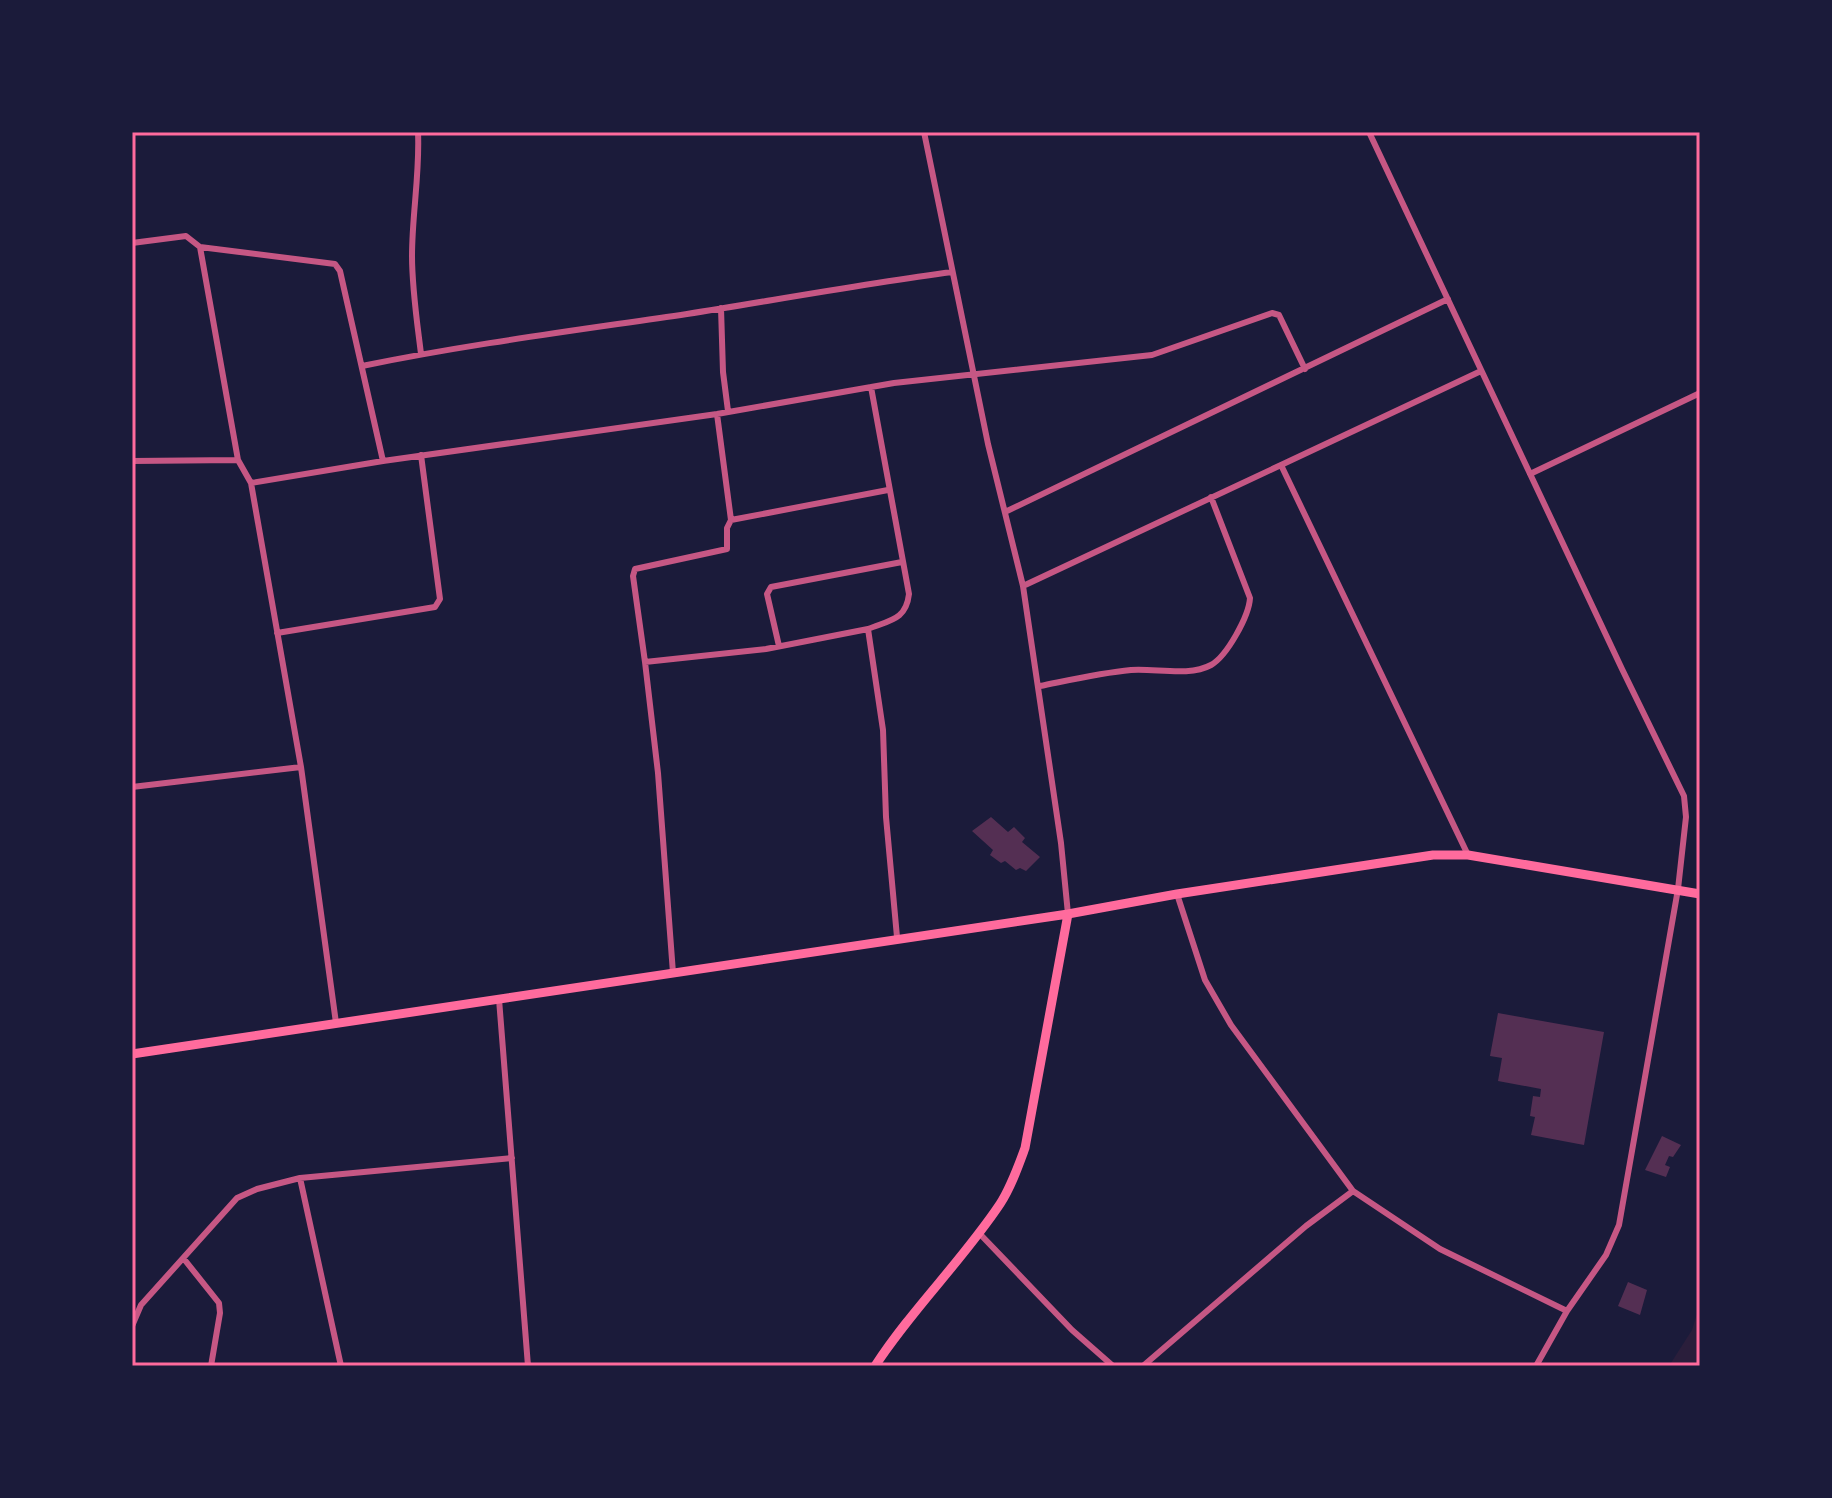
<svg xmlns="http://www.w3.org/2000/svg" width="1832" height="1498" viewBox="0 0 1832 1498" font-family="'Alegreya Sans',sans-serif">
	<rect width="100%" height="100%" fill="#1b1b3a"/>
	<path fill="#2a1e3b" d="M1700 1304V1366H1669L1692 1330Z"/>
	<path fill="#542f53" d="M991 817 1008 832 1014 827 1025 838 1022 842 1040 857 1026 871 1020 868 1016 870 1005 861 1001 863 990 855 993 850 972 831Z
		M1498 1013 1604 1032 1584 1145 1531 1135 1535 1117 1530 1116 1533 1096 1540 1097 1541 1089 1498 1081 1502 1058 1490 1056Z
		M1662 1136 1681 1145 1673 1157 1669 1156 1665 1165 1670 1167 1666 1177 1645 1170Z
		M1628 1282 1647 1290 1640 1315 1618 1306Z"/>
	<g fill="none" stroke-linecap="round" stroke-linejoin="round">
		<path stroke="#c65784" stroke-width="6" d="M418 132C420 173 412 214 412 256 412 289 417 321 421 354
			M924 132 988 444 1023 586 1061 843 1068 914
			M1369 132 1622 669 1684 796 1686 817 1678 889 1619 1225 1606 1255 1567 1311 1536 1366
			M132 243 186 236 200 247
			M721 308 723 372 728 411
			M362 366C469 344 579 330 687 314 775 300 863 284 952 272
			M871 387 909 594C906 620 890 620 868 629L883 730 886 817 897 937
			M132 461 238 460
			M1281 465 1481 371
			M1530 474 1700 393
			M251 483 238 460 200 247 335 264 340 271 383 461
			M1005 512 1448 299
			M731 520 888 490
			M1023 586 1281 465 1468 855
			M277 633 435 607 440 599 421 455
			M779 646 767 594 771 587 902 562
			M645 662 633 576 635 569 727 549V528L731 520 717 414
			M1040 686C1070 680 1100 673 1131 670 1155 668 1189 677 1211 665 1227 656 1249 616 1250 598L1211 497
			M132 787 301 767
			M1177 894 1205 980 1231 1025 1353 1191
			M673 973 658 773 645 662 766 649 868 629
			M499 999 528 1366
			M336 1023 301 767 251 483 383 461 717 414 894 383 1152 355 1272 313 1279 315 1305 369
			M979 1233 1072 1330 1113 1366
			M184 1259 219 1303 220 1313 211 1366
			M132 1326 141 1305 237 1198 257 1189 300 1178
			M341 1366 300 1178 512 1158
			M1143 1366 1306 1226 1353 1191 1440 1249 1567 1311"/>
		<path stroke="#ff6b9d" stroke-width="9" d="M132 1054 1068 914 1177 894 1433 855H1468L1700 894
			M875 1366C912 1309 962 1261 1000 1204 1011 1187 1018 1167 1025 1148L1068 914"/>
	</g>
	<rect width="1832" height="1498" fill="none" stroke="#1b1b3a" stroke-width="268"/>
	<rect x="134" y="134" width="1564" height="1230" fill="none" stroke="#ff6b9d" stroke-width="3"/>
</svg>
